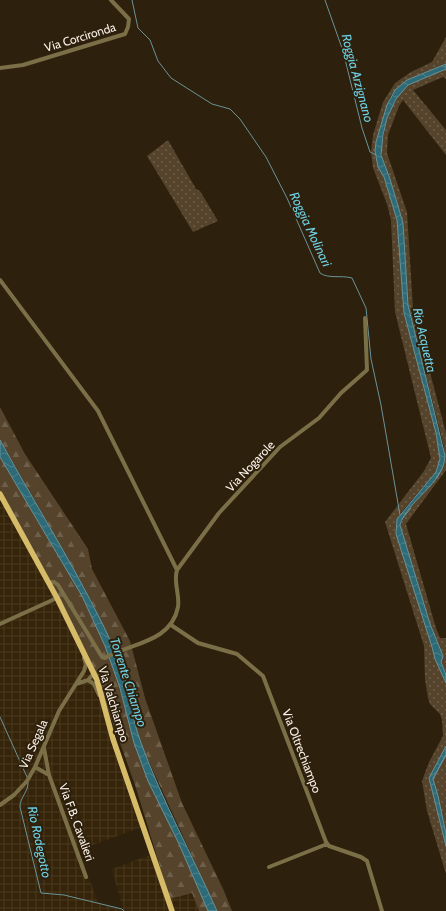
<svg xmlns="http://www.w3.org/2000/svg" width="446" height="911" viewBox="0 0 446 911" font-family="Cabin,sans-serif">
	<defs>
		<pattern id="industrial-grid" width="8" height="8" patternUnits="userSpaceOnUse"><rect width="8" height="8" fill="#352409"/><path d="M0 4h8M4 0v8" fill="none" stroke="#493a21"/></pattern>
		<pattern id="grass-dots" width="8" height="8" patternUnits="userSpaceOnUse"><rect width="8" height="8" fill="#55442b"/><path d="M2 2h.1M6 6h.1" fill="none" stroke="#6e5f4a" stroke-width="1.8" stroke-linecap="round"/></pattern>
		<pattern id="forest-firs" width="22" height="20" patternUnits="userSpaceOnUse"><rect width="22" height="20" fill="#55442b"/><path d="M5 1l3.5 6h-7zM16 11l3.5 6h-7z" fill="#6e5f4a"/></pattern>
		<pattern id="water-waves" width="16" height="10" patternUnits="userSpaceOnUse"><rect width="16" height="10" fill="#2c6b77"/><path d="M0 5q4-4 8 0t8 0" fill="none" stroke="#4c818a"/></pattern>
	</defs>
	<rect width="100%" height="100%" fill="#2d200d"/>
	<path fill="url(#industrial-grid)" d="M0 494 91 662 142 827 79 850 98 903 123 909 112 869 155 853 192 893 199 911H0Z"/>
	<path fill="url(#grass-dots)" d="M446 37V64C425 74 404 77 390 97L375 151 376 158 384 177 397 220 404 314 436 433 440 459 436 472 399 515 396 534 432 647 435 659 446 683V746L429 778 446 846V874L427 811 422 781 429 762 443 736 442 720 440 714 430 704 428 698 425 679 424 646 385 522 424 471 431 458 395 312 391 220 387 204 373 168 371 152 373 135 383 102 395 83 411 72 432 62Z
		M446 69V79L443 77 413 90 446 130V155L403 100 399 106 388 135 387 153 407 212 413 308 446 433V470L406 524 436 628 440 638H446V675L441 662 439 646 430 624 400 527 405 513 438 475 444 447 408 305 403 223 390 179 384 167 381 150 387 118 399 94 408 85Z
		M168 140 196 189 200 191 218 221 193 232 147 156Z
		M446 754V834L438 796 433 779Z"/>
	<path fill="url(#forest-firs)" d="M0 407 25 454 88 549 92 569 130 641 145 698 182 803 224 891 232 911H217L140 742 129 703 123 670 117 656 90 598 0 440Z
		M0 457 82 596 105 646 120 688 134 743 148 781 179 844 208 911H199L192 893 170 899 135 785 91 662 0 494Z"/>
	<path fill="url(#water-waves)" stroke="#6a9398" d="M446 64V69L408 85 396 99 387 118 383 135 381 155 390 179 403 223 408 305 445 456C444 484 408 499 400 525L430 624 443 656 441 662 446 675V683L435 659 432 647 396 534 397 519 436 472 440 459 436 433 404 313 397 220 384 177 378 167 375 151 376 142 387 105 395 90 407 80Z
		M0 440C39 512 84 580 117 655 129 683 130 714 141 743 162 800 192 855 217 911H208L179 844 148 781 134 743 120 688 105 646 82 596 0 457Z
		M446 746V754L433 779 438 796 446 834V846L429 778Z"/>
	<g fill="none" stroke-linecap="round" stroke-linejoin="round">
		<path stroke="#6a9398" stroke-width="1" d="M132 0 138 28 150 40 158 61 171 78 212 104 230 109 240 119 266 157 287 198 320 273C328 279 341 275 352 278L366 308 371 359 381 405 400 515
			M325 0 343 51 362 128 370 152 376 155
			M436 478 442 469
			M402 519 411 508
			M0 717 27 777
			M433 779 446 755
			M28 782C29 791 20 797 20 807L41 893 64 895 122 909 124 911"/>
		<path stroke="#7b6f48" stroke-width="4" d="M0 68 23 65 125 34 128 27 129 19 111 0
			M0 280 98 411 177 570
			M49 583 54 582 58 585 102 657 105 658C130 643 171 643 178 607 180 594 173 582 177 570L219 513 280 447 319 418 341 393 367 370 365 318
			M0 624 57 598
			M171 625 198 643 237 654 263 676 326 842 329 846 361 857 367 861 382 911
			M88 680 94 684 99 695
			M76 684 88 680 94 673
			M44 748 49 775 86 877
			M35 767 49 775
			M0 805 14 795 27 781 35 767 59 711 84 671 86 664 84 658
			M269 867 327 844"/>
		<path stroke="#d6bc68" stroke-width="5.5" d="M0 494 57 598 97 680 113 739 172 911"/>
	</g>
	<g text-anchor="middle" dominant-baseline="central" stroke-width="4" stroke-linejoin="round" paint-order="stroke">
		<g font-size="12" fill="#faf1e6" stroke="#2d200d">
			<text transform="translate(80 37) rotate(-17)">Via Corcironda</text>
			<text transform="translate(250 466) rotate(-47)">Via Nogarole</text>
			<text transform="translate(114 704) rotate(73)">Via Valchiampo</text>
			<text transform="translate(33 744) rotate(-66)">Via Segala</text>
			<text transform="translate(302 751) rotate(69)">Via Oltrechiampo</text>
			<text transform="translate(77 822) rotate(70)">Via F.B. Cavalieri</text>
		</g>
		<g font-size="13" font-style="italic" fill="#6ed0e4" stroke="#2d200d">
			<text transform="translate(358 78) rotate(75)">Roggia Arzignano</text>
			<text transform="translate(311 229) rotate(65)">Roggia Molinari</text>
			<text transform="translate(425 340) rotate(77)">Rio Acquetta</text>
			<text transform="translate(129 682) rotate(72)">Torrente Chiampo</text>
			<text transform="translate(40 842) rotate(78)">Rio Rodegotto</text>
		</g>
	</g>
</svg>
